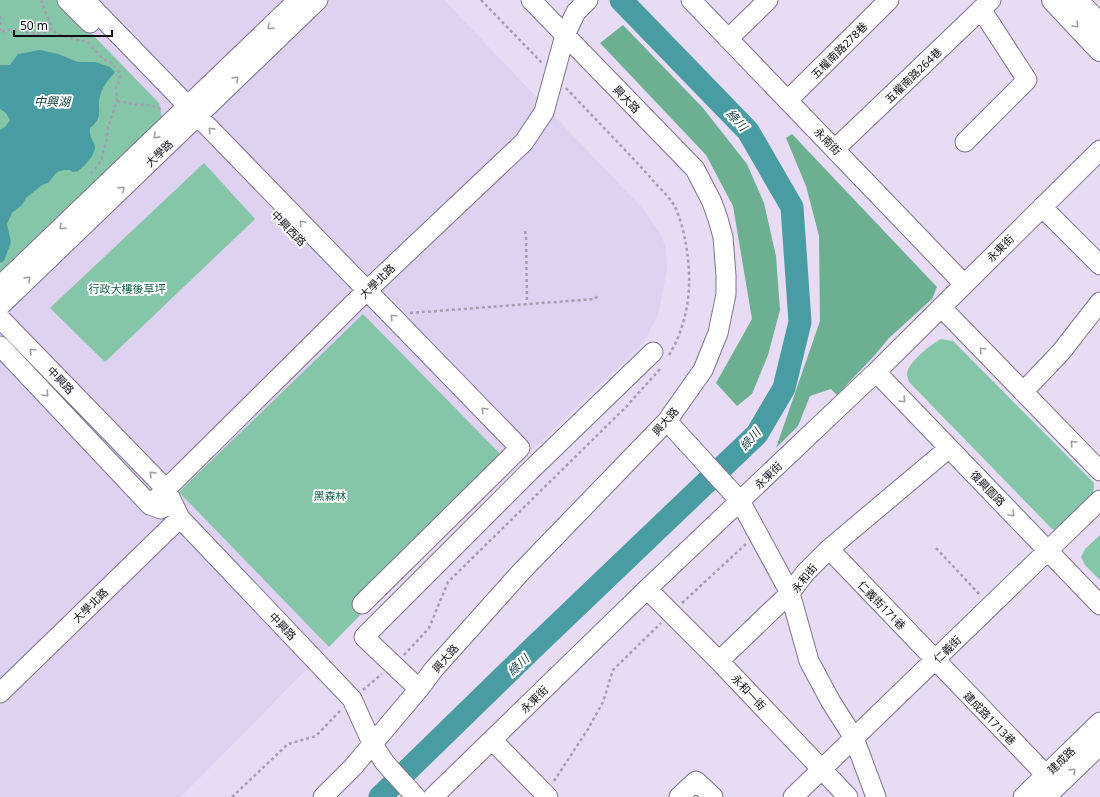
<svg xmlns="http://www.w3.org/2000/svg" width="1100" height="797" viewBox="0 0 1100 797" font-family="'Noto Sans','Noto Sans TC',sans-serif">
	<rect width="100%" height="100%" fill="#e7dcf4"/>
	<path fill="#dfd1f0" d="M0 0H444L643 209 660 233 666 248 667 268 659 312 645 341 348 627 181 797H0Z"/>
	<path fill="#85c6a8" d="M0 0H59L159 103 164 127 0 279Z
		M204 163 255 219 105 362 50 308Z
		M363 314 509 463 329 647 179 492Z
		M941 339 953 341 1094 483 1093 498 1059 531 1052 529 909 382C908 380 907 375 907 373 909 362 932 343 941 339Z
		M1100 535V580L1085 565 1081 557 1085 549Z"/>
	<path fill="#6daf91" d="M623 25 703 108 747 164 764 203 776 256 780 310 768 355 752 394 737 406 716 383 752 319 733 206 706 155 600 43Z
		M792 134 937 287 932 299 889 338 874 356 837 395 831 389 810 396 798 426 776 448 820 321 819 236 806 186 786 138Z"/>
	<path fill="#499ca1" d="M40 50 58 54 78 62H95L110 67 115 72C109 79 102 87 100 96 96 110 105 116 90 128 89 139 94 140 95 147 95 156 84 166 78 171L73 172 70 170H64L57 172 48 183 42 185 26 198 22 205 12 213 7 224 11 242 4 261 0 263V130L5 127 10 120 6 113 0 109V65H10L18 54Z"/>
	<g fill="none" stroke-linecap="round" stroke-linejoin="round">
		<path stroke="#499ca1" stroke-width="23" d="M380 797 532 649 757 434 784 388 800 322 792 207 748 131 621 0"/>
		<g stroke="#7d7389" stroke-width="21">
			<path id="minor" d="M67 0 90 23
				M85 0 520 448 362 604
				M691 0 964 284
				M728 39 768 0
				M788 100 889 0
				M965 142 1027 80 981 9
				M835 149 991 0
				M1042 207 1100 265
				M0 286 298 0
				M0 306 318 0
				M941 307 1100 471
				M0 318 166 489 180 518 352 699 372 743 385 763 416 797
				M0 346 150 505 161 509
				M876 372 1100 605
				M1023 392 1061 352 1100 302
				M667 421 740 501 790 593 809 661 831 702 854 738 876 797
				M150 505 358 299 524 142 544 112 565 35 576 12 588 0
				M829 549 1046 775
				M647 589 719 661 848 797
				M719 661 790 593 805 573 829 549 949 448
				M419 689 364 637 532 469 653 352
				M0 693 180 518
				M492 740 548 797
				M323 797 353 767 419 689 434 669 520 573 667 421 703 370 718 333 726 294V275L723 237 718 219 712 202 695 169 531 0
				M433 797 647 589 876 372 1100 150
				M679 797 696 781 713 797
				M793 797 1100 500
				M1023 797 1100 722
				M1046 797 1100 745"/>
		</g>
		<g stroke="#7d7389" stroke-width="24">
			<path id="major" d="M1053 0 1100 50
				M1076 0 1100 25"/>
		</g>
		<path stroke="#a59caf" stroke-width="2.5" stroke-dasharray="3 3" stroke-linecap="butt" d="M41 0 52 29
			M481 0 542 63
			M0 16V32C4 31 9 29 13 30 29 32 36 37 52 29L57 34 66 37 88 42 103 59 112 63 120 73 119 82 116 87 117 101 108 128 106 142 101 161 90 175
			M566 88C594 118 623 147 650 177 657 186 668 195 674 205 680 217 684 232 686 245 693 285 689 322 668 357
			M117 101 139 105H150L161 109
			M525 231 526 237 527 303
			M410 313 595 299 598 295
			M936 548 981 596
			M682 603 747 543
			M404 655 429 628 448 582 625 408 660 369
			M363 690 382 674
			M554 781 588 729 603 702 613 670 661 623
			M232 797 288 744 316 736 340 711"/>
		<use href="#minor" stroke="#fff" stroke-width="19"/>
		<use href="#major" stroke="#fff" stroke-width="22"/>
	</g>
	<defs><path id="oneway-chevron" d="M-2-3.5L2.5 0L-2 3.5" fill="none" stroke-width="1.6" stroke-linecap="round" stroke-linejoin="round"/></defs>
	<g stroke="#a09ea1">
		<use href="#oneway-chevron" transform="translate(1076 25) rotate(47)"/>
		<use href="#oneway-chevron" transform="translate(270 27) rotate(136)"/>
		<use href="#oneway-chevron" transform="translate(236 79) rotate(-44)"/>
		<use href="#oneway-chevron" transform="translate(211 130) rotate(-134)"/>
		<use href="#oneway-chevron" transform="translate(156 136) rotate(136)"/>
		<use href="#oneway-chevron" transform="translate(122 189) rotate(-44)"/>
		<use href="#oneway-chevron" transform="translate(302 223) rotate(-134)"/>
		<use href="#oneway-chevron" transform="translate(62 227) rotate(136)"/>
		<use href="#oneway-chevron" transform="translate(28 279) rotate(-44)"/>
		<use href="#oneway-chevron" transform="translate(393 317) rotate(-134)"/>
		<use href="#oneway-chevron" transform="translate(982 350) rotate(-134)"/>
		<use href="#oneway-chevron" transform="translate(32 351) rotate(-134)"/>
		<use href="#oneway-chevron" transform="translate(46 394) rotate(47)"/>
		<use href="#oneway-chevron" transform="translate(903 400) rotate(46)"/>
		<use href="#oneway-chevron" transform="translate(484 410) rotate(-134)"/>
		<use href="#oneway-chevron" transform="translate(1073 443) rotate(-134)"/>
		<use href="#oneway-chevron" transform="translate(152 474) rotate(-134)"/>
		<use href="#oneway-chevron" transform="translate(1012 514) rotate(46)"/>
		<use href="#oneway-chevron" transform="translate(1073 771) rotate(-44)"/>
	</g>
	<g text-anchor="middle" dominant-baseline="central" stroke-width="4" stroke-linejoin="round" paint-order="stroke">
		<g font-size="11" fill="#110d15" stroke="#fff">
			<text transform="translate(839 50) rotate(-45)">五權南路278巷</text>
			<text transform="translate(913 75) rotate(-44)">五權南路264巷</text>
			<text transform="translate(627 99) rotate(46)">興大路</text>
			<text transform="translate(828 141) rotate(46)">永南街</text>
			<text transform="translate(159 153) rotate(-44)">大學路</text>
			<text transform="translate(289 228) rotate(46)">中興西路</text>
			<text transform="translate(1000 248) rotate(-45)">永東街</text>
			<text transform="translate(377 281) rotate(-44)">大學北路</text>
			<text transform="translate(61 380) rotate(46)">中興路</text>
			<text transform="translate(665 421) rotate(-49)">興大路</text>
			<text transform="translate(768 475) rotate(-44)">永東街</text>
			<text transform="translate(988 488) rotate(46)">復興園路</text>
			<text transform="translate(804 578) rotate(-51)">永和街</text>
			<text transform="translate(90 605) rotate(-44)">大學北路</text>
			<text transform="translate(882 605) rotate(46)">仁義街171巷</text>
			<text transform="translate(283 626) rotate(46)">中興路</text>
			<text transform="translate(947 649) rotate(-44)">仁義街</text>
			<text transform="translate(445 658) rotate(-49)">興大路</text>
			<text transform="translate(749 692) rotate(47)">永和一街</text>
			<text transform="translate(534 699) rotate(-44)">永東街</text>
			<text transform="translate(990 718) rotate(46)">建成路1713巷</text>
			<text transform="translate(1061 760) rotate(-44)">建成路</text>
		</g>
		<g font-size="11" fill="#116245" stroke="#fff">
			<text x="127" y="288">行政大樓後草坪</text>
			<text x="330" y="495">黑森林</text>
		</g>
		<g font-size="12" font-style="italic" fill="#1b4345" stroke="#fff">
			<text x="52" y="101">中興湖</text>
			<text transform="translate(737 120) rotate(47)">綠川</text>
			<text transform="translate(750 439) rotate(-48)">綠川</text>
			<text transform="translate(518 665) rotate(-44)">綠川</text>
		</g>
	</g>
	<path d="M14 30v6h98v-6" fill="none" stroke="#110d15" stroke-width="2"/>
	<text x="20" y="30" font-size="12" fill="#110d15" stroke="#ffffff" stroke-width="3" paint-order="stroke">50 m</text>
</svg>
